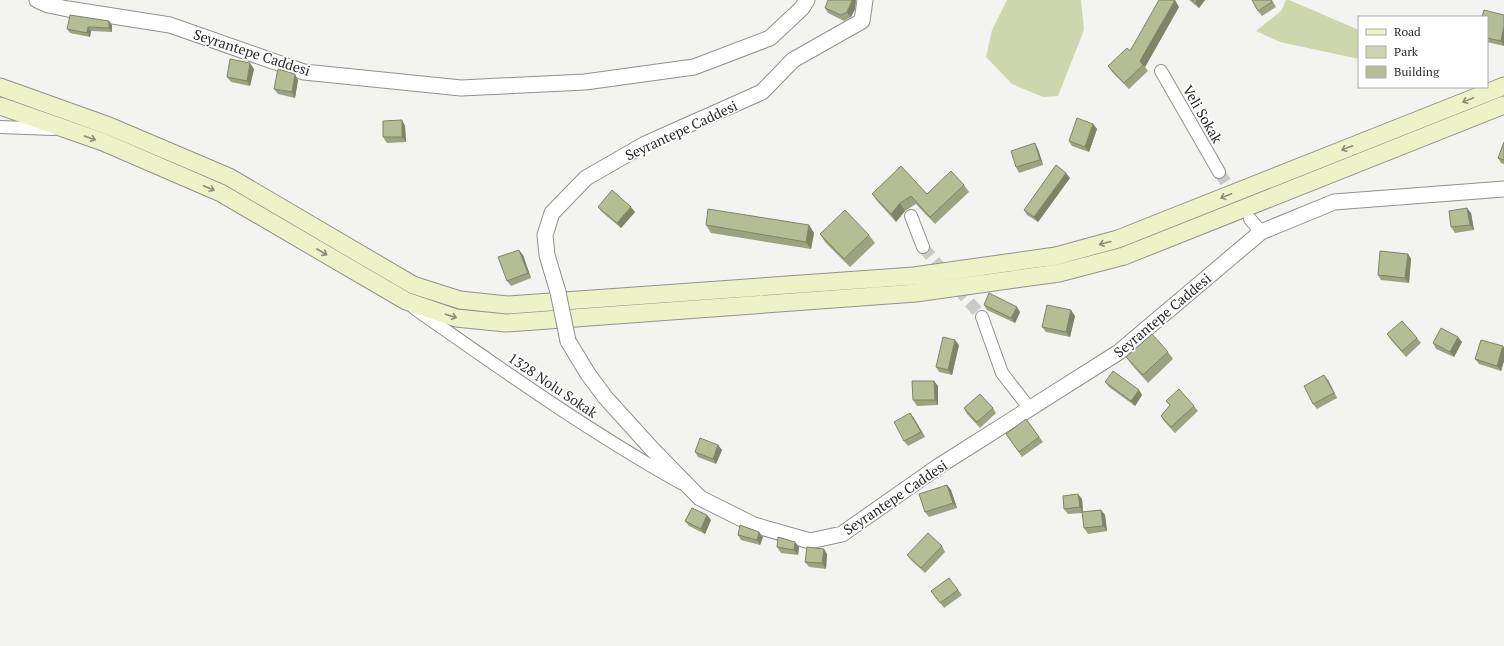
<svg xmlns="http://www.w3.org/2000/svg" width="1504" height="646" viewBox="0 0 1504 646" font-family="'PT Serif',serif">
	<rect width="100%" height="100%" fill="#f3f4f0"/>
	<path fill="#ced6ae" d="M1007 0H1081L1084 30 1058 96 1043 97 1012 84 986 57 992 30Z
		M1286 0H1289L1359 30V59L1280 42 1256 31 1281 11Z"/>
	<g fill="none" stroke-linecap="round" stroke-linejoin="round">
		<path stroke="#cacbc8" stroke-width="12" stroke-dasharray="12 6" stroke-linecap="butt" d="M1219 172 1237 199
			M923 247 982 317"/>
		<g stroke="#91928e" stroke-width="14">
			<path id="minor" d="M1161 71 1219 172
				M0 127 53 129
				M911 216 923 247
				M1250 219 1261 232
				M414 308C501 369 588 431 681 483
				M982 317 1002 373 1030 409"/>
		</g>
		<g stroke="#91928e" stroke-width="17">
			<path id="tertiary" d="M37 0 48 5 68 9 170 25 304 72 461 88 585 82 694 67 770 38 802 8 807 0
				M558 292 547 255 545 235 552 213 586 178 645 144 762 92 793 60 862 21 865 0
				M568 341 588 374 605 397 652 449 700 498 754 525 810 541 842 534 939 466 1119 352 1261 232 1334 202 1504 189"/>
		</g>
		<g stroke="#91928e" stroke-width="19">
			<path id="secondary" d="M0 87 109 126 229 177 413 285 460 300 507 305 914 276 1056 256 1118 239 1504 86
				M0 106 103 142 221 193 406 301 456 318 506 323 916 293 1059 273 1124 256 1504 105"/>
		</g>
		<use href="#minor" stroke="#fff" stroke-width="12"/>
		<use href="#tertiary" stroke="#fff" stroke-width="15"/>
		<use href="#secondary" stroke="#edf3c6" stroke-width="17"/>
		<g stroke="#91928e" stroke-width="17" stroke-linecap="butt">
			<path id="tertiary-bridge" d="M558 292 568 341"/>
		</g>
		<use href="#tertiary-bridge" stroke="#fff" stroke-width="15"/>
	</g>
	<path fill="#9ca380" d="M828 0H856L855 9 851 17 844 21 828 13 825 8Z
		M1189 0H1205L1199 8Z
		M1272 0 1276 7 1262 16 1258 11Z
		M1179 7 1145 67 1148 71 1129 89 1113 73 1108 66 1130 51Z
		M1504 15V46L1487 42V17Z
		M112 25V32L91 31 90 37 70 33 67 29Z
		M254 69 250 86 231 82 227 77Z
		M298 80 295 98 278 94 274 89Z
		M402 120 405 126 406 142 387 143 383 137Z
		M1093 124 1097 129 1089 152 1072 146 1069 141Z
		M1504 142V164L1501 163 1498 158Z
		M1038 149 1043 165 1019 173 1016 167Z
		M1070 178 1038 222 1027 215 1024 210Z
		M964 185 969 192 935 224 916 204 905 211 896 222 877 201 872 194H927Z
		M598 207 635 212 621 228 602 212Z
		M1471 213 1474 230 1455 233 1451 227Z
		M706 225H809L814 233 811 249 711 233Z
		M820 234 869 235 875 243 850 267 825 242Z
		M1408 254 1411 259 1409 283 1381 280 1378 275Z
		M523 255 531 278 511 286 507 281Z
		M984 305 1020 312 1015 323 987 310Z
		M1075 316 1070 337 1046 332 1042 327Z
		M1387 334 1417 338 1421 343 1406 357 1391 340Z
		M1462 342 1454 357 1436 349 1433 343Z
		M959 345 952 375 939 372 936 367Z
		M1503 346 1504 348V361L1501 371 1479 364 1475 359Z
		M1168 352 1173 359 1148 383 1132 365 1126 357Z
		M1328 380 1337 398 1317 409 1313 404Z
		M934 381 938 386V405L917 406 913 400Z
		M1105 382 1139 390 1142 395 1135 406 1109 387Z
		M1166 401 1194 406 1198 411 1175 433 1164 421 1161 416 1170 406Z
		M964 408H993L996 413 980 428 967 414Z
		M910 413 925 437 908 446 904 441Z
		M1026 419 1043 442 1022 457 1006 434Z
		M718 445 722 450 716 464 698 457 695 452Z
		M947 485 951 490 957 508 929 517 925 512Z
		M1082 499 1083 512 1101 510 1105 515 1107 531 1088 534 1084 528 1082 513 1068 514 1064 509Z
		M711 520 705 534 689 526 685 521Z
		M738 535 763 537 760 545 741 540Z
		M942 546 945 552 925 573 911 560 907 555Z
		M777 547H799L798 555 781 553Z
		M824 549 827 554 826 569 809 567 805 562Z
		M949 578 962 595 944 608 931 591Z"/>
	<path fill="#7f8468" d="M852 0H856L855 9 851 17 847 12Z
		M1175 0 1179 7 1145 67 1140 61Z
		M1197 0H1205L1199 8 1195 3Z
		M109 21 112 25V32L109 28Z
		M1504 26V46L1501 41Z
		M88 27 91 31 90 37 87 33Z
		M250 63 254 69 250 86 247 81Z
		M295 74 298 80 295 98 292 92Z
		M402 120 405 126 406 142 402 137Z
		M1093 124 1097 129 1089 152 1085 147Z
		M1035 143 1038 149 1043 165 1040 160Z
		M1066 173 1070 178 1038 222 1034 217Z
		M900 203 905 211 896 222 891 214Z
		M631 207 635 212 621 228 617 223Z
		M1467 208 1471 213 1474 230 1470 225Z
		M809 225 814 233 811 249 806 242Z
		M519 250 523 255 531 278 528 273Z
		M1408 254 1411 259 1409 283 1405 278Z
		M1017 307 1020 312 1015 323 1011 318Z
		M1071 310 1075 316 1070 337 1066 332Z
		M1458 337 1462 342 1454 357 1450 352Z
		M955 340 959 345 952 375 948 370Z
		M1503 346 1504 348V361L1501 371 1497 366Z
		M1324 375 1328 380 1337 398 1334 393Z
		M934 381 938 386V405L935 400Z
		M1139 390 1142 395 1135 406 1131 401Z
		M910 413 914 418 925 437 921 432Z
		M718 445 722 450 716 464 713 459Z
		M947 485 951 490 957 508 953 503Z
		M1078 494 1082 499 1083 513 1080 507Z
		M1101 510 1105 515 1107 531 1103 526Z
		M707 515 711 520 705 534 701 529Z
		M759 532 763 537 760 545 757 540Z
		M795 542 799 547 798 555 794 550Z
		M824 549 827 554 826 569 822 563Z"/>
	<path fill="#b5bd95" stroke="#7f8468" d="M828 0H852L851 3 847 12 841 15 825 8Z
		M1159 0H1175L1140 61 1143 65 1124 83 1108 66 1127 48 1130 51Z
		M1192 0H1197L1195 3Z
		M1252 0H1271L1272 2 1258 11Z
		M1484 10 1504 15V26L1501 41 1487 38V17H1482Z
		M70 15 109 21V28L88 27 87 33 67 29Z
		M230 59 250 63 247 81 227 77Z
		M278 69 295 74 292 92 274 89Z
		M1077 118 1093 124 1085 147 1069 141Z
		M402 120V137H383V121Z
		M1504 142V160L1498 158Z
		M1035 143 1040 160 1016 167 1011 151Z
		M1056 165 1066 173 1034 217 1024 210Z
		M901 166 927 194 951 171 964 185 930 217 911 196 900 203 891 214 872 194Z
		M612 190 631 207 617 223 598 207Z
		M1467 208 1470 225 1451 227 1449 211Z
		M708 209 809 225 806 242 706 225Z
		M845 210 869 235 844 259 820 234Z
		M519 250 528 273 507 281 498 257Z
		M1380 251 1408 254 1405 278 1378 275Z
		M989 293 1017 307 1011 318 984 305Z
		M1047 305 1071 310 1066 332 1042 327Z
		M1402 321 1417 338 1402 351 1387 334Z
		M1441 328 1458 337 1450 352 1433 343Z
		M1152 334 1168 352 1143 375 1126 357Z
		M943 337 955 340 948 370 936 367Z
		M1481 340 1503 346 1497 366 1475 359Z
		M1113 371 1139 390 1131 401 1105 382Z
		M1324 375 1334 393 1313 404 1304 386Z
		M912 381H934L935 400H913Z
		M1179 389 1194 406 1171 427 1161 416 1170 405 1166 401Z
		M980 394 993 408 977 422 964 408Z
		M910 413 921 432 904 441 894 422Z
		M1026 419 1039 437 1019 452 1006 434Z
		M700 438 718 445 713 459 695 452Z
		M947 485 953 503 925 512 919 494Z
		M1078 494 1080 507 1064 509 1063 496Z
		M692 508 707 515 701 529 685 521Z
		M1101 510 1103 526 1084 528 1082 512Z
		M740 525 759 532 757 540 738 535Z
		M928 533 942 546 921 568 907 555Z
		M778 537 795 542 794 550 777 547Z
		M807 547 824 549 822 563 805 562Z
		M949 578 958 590 940 603 931 591Z"/>
	<defs><path id="oneway-shaft" d="M-6 0H5M1.5-3L5.5 0L1.5 3" fill="none" stroke-width="1.6" stroke-linecap="round" stroke-linejoin="round"/></defs>
	<g stroke="#8a8e77">
		<use href="#oneway-shaft" transform="translate(1468 100) rotate(158)"/>
		<use href="#oneway-shaft" transform="translate(90 138) rotate(19)"/>
		<use href="#oneway-shaft" transform="translate(1347 148) rotate(158)"/>
		<use href="#oneway-shaft" transform="translate(209 188) rotate(23)"/>
		<use href="#oneway-shaft" transform="translate(1226 196) rotate(158)"/>
		<use href="#oneway-shaft" transform="translate(1105 243) rotate(165)"/>
		<use href="#oneway-shaft" transform="translate(322 252) rotate(30)"/>
		<use href="#oneway-shaft" transform="translate(451 316) rotate(17)"/>
	</g>
	<g text-anchor="middle" dominant-baseline="central" stroke-width="3.5" stroke-linejoin="round" paint-order="stroke">
		<g font-size="14" fill="#282928" stroke="#fff">
			<text transform="translate(252 52) rotate(18)">Seyrantepe Caddesi</text>
			<text transform="translate(1203 114) rotate(60)">Veli Sokak</text>
			<text transform="translate(681 130) rotate(-25)">Seyrantepe Caddesi</text>
			<text transform="translate(1162 315) rotate(-40)">Seyrantepe Caddesi</text>
			<text transform="translate(553 385) rotate(34)">1328 Nolu Sokak</text>
			<text transform="translate(895 497) rotate(-34)">Seyrantepe Caddesi</text>
		</g>
	</g>
	<rect x="1358" y="16" width="130" height="72" fill="#ffffff" stroke="#a9a9a9"/>
	<rect x="1366" y="29" width="20" height="6" fill="#edf3c6" stroke="#a9a9a9"/>
	<text x="1394" y="36" font-size="12" fill="#282928">Road</text>
	<rect x="1366" y="46" width="20" height="12" fill="#ced6ae" stroke="#a9a9a9"/>
	<text x="1394" y="56" font-size="12" fill="#282928">Park</text>
	<rect x="1366" y="66" width="20" height="12" fill="#b5bd95" stroke="#a9a9a9"/>
	<text x="1394" y="76" font-size="12" fill="#282928">Building</text>
</svg>
